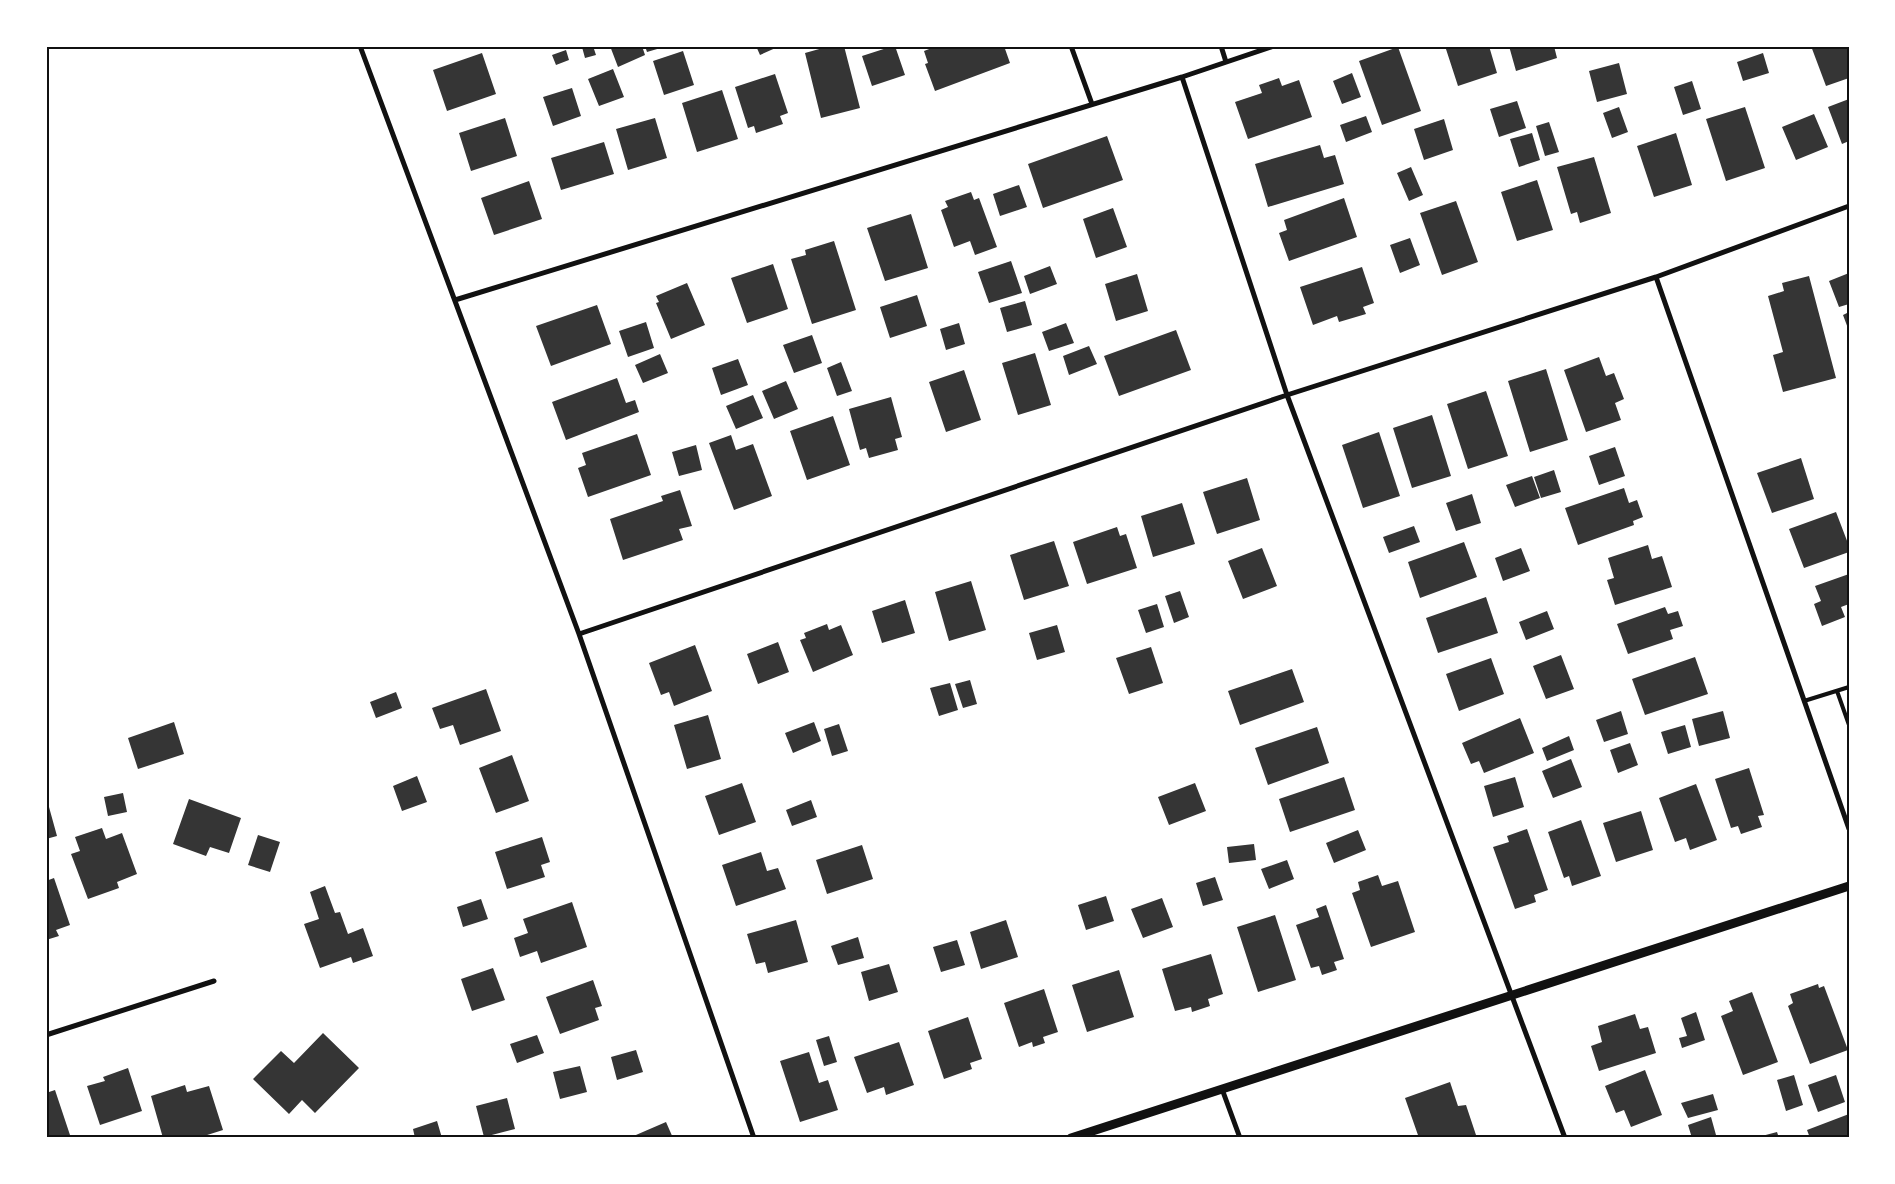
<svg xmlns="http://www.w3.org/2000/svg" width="1895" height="1184" viewBox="0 0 1895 1184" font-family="'PT Sans Narrow',sans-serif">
	<rect width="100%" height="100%" fill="#fff"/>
	<path fill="#353535" d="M593 46 596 55 585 58 582 47Z
		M610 46H642L645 55 618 67Z
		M645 46H664V47L647 52Z
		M756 46H780L760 55Z
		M830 46H844L860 108 821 118 805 53Z
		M893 46H895L905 75 872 86 862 56Z
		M937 46H1004L1010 63 935 91 925 64 928 63 924 51Z
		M1445 46H1489L1497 73 1458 86Z
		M1509 46H1554L1557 58 1516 71Z
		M1811 46H1849V78L1826 86Z
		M1398 47 1421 111 1382 125 1359 61Z
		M566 50 569 60 556 65 552 55Z
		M683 51 694 85 664 95 653 61Z
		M482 53 496 94 447 111 433 70Z
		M1763 53 1769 73 1743 81 1737 62Z
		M1619 63 1627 94 1597 102 1589 71Z
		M613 69 624 97 599 106 588 79Z
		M1352 73 1361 97 1342 104 1333 81Z
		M775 74 788 113 780 116 783 124 756 133 754 126 748 128 735 87Z
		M1279 78 1282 86 1299 80 1312 117 1248 139 1235 102 1262 93 1259 85Z
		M1692 81 1701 109 1683 115 1674 87Z
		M572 88 581 116 553 126 543 97Z
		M722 90 738 139 697 152 682 103Z
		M1849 99V141L1842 144 1828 107Z
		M1517 101 1526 128 1499 137 1490 109Z
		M1619 107 1628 132 1612 138 1603 113Z
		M1745 107 1765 168 1726 181 1706 119Z
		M1814 114 1828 147 1796 160 1782 127Z
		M1366 116 1372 132 1346 142 1340 125Z
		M505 118 517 156 471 171 459 133Z
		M655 118 667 158 628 170 616 129Z
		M1444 119 1453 150 1424 160 1414 129Z
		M1549 122 1559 152 1545 156 1536 126Z
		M1532 133 1540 160 1519 167 1510 139Z
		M1676 133 1692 185 1654 197 1637 146Z
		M1107 136 1123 180 1043 208 1028 164Z
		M604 142 614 174 561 190 551 158Z
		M1320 145 1324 158 1335 155 1344 184 1268 207 1255 164Z
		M1594 157 1611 213 1580 223 1577 212 1571 214 1557 167Z
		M1411 167 1423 195 1409 201 1397 173Z
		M1537 180 1553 230 1517 241 1501 192Z
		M529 181 542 219 494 235 481 198Z
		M1019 185 1027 207 1000 216 993 194Z
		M971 192 974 200 979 198 997 247 975 255 970 241 954 247 941 210 948 207 945 201Z
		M1344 198 1357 237 1289 261 1279 233 1287 230 1284 220Z
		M1456 201 1478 262 1442 275 1420 213Z
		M1113 208 1127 247 1096 258 1083 219Z
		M911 214 928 268 885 281 867 228Z
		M1410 238 1420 265 1400 273 1390 245Z
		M834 241 856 310 812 324 791 259 806 255 805 250Z
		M1011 261 1022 293 989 303 978 272Z
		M773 264 788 309 747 323 731 278Z
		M1050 266 1057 284 1030 294 1024 276Z
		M1362 267 1374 303 1363 307 1366 314 1339 322 1337 316 1313 325 1300 287Z
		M1849 273V304L1839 307 1829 281Z
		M1137 274 1148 311 1116 321 1105 284Z
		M1809 276 1836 378 1783 392 1773 355 1783 352 1768 296 1784 291 1782 283Z
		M687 283 705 325 671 339 656 303 659 302 656 296Z
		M917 295 927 326 890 338 880 307Z
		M1025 301 1032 325 1007 332 1000 308Z
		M597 305 611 344 551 366 536 326Z
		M1849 312V331L1843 315Z
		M646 322 654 348 628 357 619 331Z
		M959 323 965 344 946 350 940 329Z
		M1066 323 1074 343 1049 351 1042 332Z
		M1176 330 1191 370 1119 396 1104 356Z
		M812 335 822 363 794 373 783 345Z
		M1089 346 1097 364 1069 375 1063 356Z
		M1035 353 1051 405 1018 415 1002 363Z
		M660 354 668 373 643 383 635 365Z
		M1599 357 1606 376 1614 373 1624 399 1615 403 1621 420 1586 432 1564 370Z
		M738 359 748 385 721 395 712 368Z
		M841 362 852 391 837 396 827 368Z
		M1546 369 1568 440 1530 452 1508 381Z
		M964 370 981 420 946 432 929 382Z
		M617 378 626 403 635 400 639 412 566 440 552 402Z
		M786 381 798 409 774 419 762 391Z
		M1486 391 1508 456 1468 469 1447 404Z
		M753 395 763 418 736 429 726 406Z
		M891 397 902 437 895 439 898 450 869 458 866 448 860 450 849 409Z
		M1432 415 1451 476 1412 488 1393 428Z
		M833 416 850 465 807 480 790 431Z
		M1379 432 1400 496 1363 508 1342 445Z
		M637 434 651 475 588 497 578 468 586 465 582 453Z
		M731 435 736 450 753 444 772 496 734 510 709 443Z
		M696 445 702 470 679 476 672 452Z
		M1615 447 1625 476 1599 485 1589 456Z
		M1801 458 1814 499 1772 513 1757 473Z
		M1554 470 1561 492 1541 498 1534 477Z
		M1532 476 1540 498 1515 507 1506 485Z
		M1247 478 1260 520 1217 534 1203 492Z
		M1624 488 1629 503 1637 500 1643 517 1633 521 1634 525 1578 545 1565 508Z
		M680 490 692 526 679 529 683 540 623 560 610 519 663 501 661 496Z
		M1472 494 1481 523 1456 531 1446 503Z
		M1182 503 1195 544 1153 557 1141 516Z
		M1836 512 1849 546V552L1804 568 1789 529Z
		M1414 526 1420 542 1389 553 1383 537Z
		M1117 527 1120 536 1126 534 1137 568 1087 584 1073 542Z
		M1054 541 1069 586 1024 600 1010 555Z
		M1464 542 1477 577 1420 598 1408 562Z
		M1648 545 1652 559 1662 556 1672 587 1615 605 1607 580 1614 578 1608 558Z
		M1262 548 1277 586 1243 599 1228 561Z
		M1521 548 1530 571 1503 581 1495 558Z
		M1849 574V604L1841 607 1845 617 1822 626 1814 604 1821 601 1815 586Z
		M971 581 986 630 949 641 935 592Z
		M1180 591 1189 617 1174 623 1165 596Z
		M1486 597 1498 633 1438 653 1426 618Z
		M905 600 915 633 882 643 872 611Z
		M1157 604 1164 627 1146 633 1138 610Z
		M1665 607 1668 614 1678 611 1683 626 1670 630 1673 639 1628 654 1617 624Z
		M1547 611 1554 629 1526 640 1519 622Z
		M827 624 829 630 841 625 853 655 813 672 800 640 806 638 804 633Z
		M1057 625 1065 652 1037 660 1029 633Z
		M778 642 789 672 758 684 747 654Z
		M695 645 712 691 674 706 669 692 661 695 649 663Z
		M1151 647 1163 683 1129 694 1116 658Z
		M1561 655 1574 689 1546 699 1533 666Z
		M1695 657 1708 694 1645 715 1632 679Z
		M1491 658 1504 694 1459 711 1446 674Z
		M1292 669 1304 702 1240 725 1228 691Z
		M970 680 977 704 963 708 955 684Z
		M950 683 958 710 939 716 930 688Z
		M486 689 501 731 460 745 453 725 440 729 432 708Z
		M396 692 402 708 376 718 370 702Z
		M1621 711 1628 734 1604 742 1596 720Z
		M1723 711 1730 738 1699 746 1692 719Z
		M708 715 721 759 687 769 674 725Z
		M1520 718 1534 753 1484 773 1479 761 1471 764 1462 743Z
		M174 722 184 754 138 769 128 738Z
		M814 722 821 741 793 753 785 733Z
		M839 724 848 751 832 756 824 729Z
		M1685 725 1691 747 1668 754 1661 732Z
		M1317 727 1329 763 1268 785 1255 748Z
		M1569 736 1574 750 1547 761 1542 748Z
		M1630 743 1638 765 1618 773 1610 750Z
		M512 755 529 801 496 813 479 768Z
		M1571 759 1582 787 1553 798 1542 771Z
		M1749 768 1764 815 1758 816 1762 827 1741 834 1738 826 1731 828 1715 779Z
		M417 776 427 802 402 811 393 786Z
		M1344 777 1355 810 1290 832 1279 799Z
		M1515 777 1524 807 1493 817 1484 786Z
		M742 783 756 822 719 835 705 796Z
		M1195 783 1206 811 1169 825 1158 797Z
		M1696 784 1717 840 1690 850 1686 838 1675 842 1659 798Z
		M123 793 127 812 108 816 104 797Z
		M189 799 241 818 229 853 210 847 206 856 173 844Z
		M811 800 817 817 792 826 786 810Z
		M49 807 57 836 46 839V808Z
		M1641 811 1653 850 1616 862 1603 823Z
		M1581 820 1601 876 1572 886 1569 876 1564 878 1548 832Z
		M102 828 106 839 122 833 137 874 117 882 119 888 88 899 71 854 80 851 75 837Z
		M1527 829 1548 890 1534 895 1536 902 1515 909 1493 847 1509 842 1507 836Z
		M1358 830 1366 850 1334 863 1326 843Z
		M258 835 280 842 270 872 248 865Z
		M542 837 550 862 541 865 545 877 507 889 495 852Z
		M1254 844 1256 860 1229 863 1227 847Z
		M862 845 873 879 827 894 816 860Z
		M761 852 767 871 778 868 786 889 736 906 722 865Z
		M1287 860 1294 879 1269 889 1261 869Z
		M1378 875 1382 886 1398 881 1415 932 1371 947 1352 893 1360 890 1358 882Z
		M1215 877 1223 900 1203 906 1196 883Z
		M54 878 70 925 56 930 59 936 46 940V881Z
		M325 886 335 913 340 912 348 934 363 928 373 956 353 963 351 957 320 968 304 924 319 919 310 892Z
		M1106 896 1114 921 1086 930 1078 905Z
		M1162 898 1173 927 1143 938 1131 909Z
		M481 899 488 919 463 927 457 907Z
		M572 902 587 947 541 963 537 951 520 957 514 938 528 933 523 919Z
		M1326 905 1344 959 1334 962 1337 970 1322 975 1319 966 1311 968 1296 925 1319 917 1316 909Z
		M1275 915 1296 980 1258 992 1237 927Z
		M796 920 808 962 768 973 765 962 756 964 747 934Z
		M1006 920 1018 957 981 969 970 932Z
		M858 937 864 958 838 965 831 946Z
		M957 940 965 965 941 972 933 947Z
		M1211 954 1223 994 1208 999 1210 1006 1192 1012 1191 1007 1175 1011 1162 969Z
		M889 964 898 992 869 1001 861 972Z
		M493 968 505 1000 472 1011 461 979Z
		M1119 970 1134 1017 1087 1032 1072 985Z
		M593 980 602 1006 595 1008 599 1020 560 1034 546 997Z
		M1818 984 1819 988 1824 986 1848 1050 1810 1064 1788 1006 1793 1003 1790 994Z
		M1044 989 1058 1032 1043 1037 1045 1043 1033 1047 1032 1042 1019 1047 1004 1003Z
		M1752 992 1778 1062 1743 1075 1721 1016 1733 1011 1729 1001Z
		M1696 1012 1705 1040 1682 1048 1679 1038 1687 1036 1681 1018Z
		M1635 1014 1640 1029 1648 1027 1656 1053 1599 1071 1591 1046 1602 1042 1598 1026Z
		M968 1017 982 1059 970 1063 972 1069 944 1079 928 1031Z
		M323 1033 359 1068 315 1113 302 1100 289 1114 253 1079 281 1051 294 1063Z
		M537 1035 544 1053 517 1063 510 1044Z
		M829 1036 837 1062 824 1066 816 1040Z
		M899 1042 914 1085 886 1095 884 1087 867 1093 854 1057Z
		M636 1050 643 1072 617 1080 611 1057Z
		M809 1052 819 1083 828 1080 838 1110 800 1122 780 1061Z
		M580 1066 587 1092 560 1099 553 1072Z
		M128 1068 142 1111 100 1125 87 1086 105 1081 103 1077Z
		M1645 1070 1662 1115 1631 1127 1624 1110 1616 1113 1605 1086Z
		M1794 1075 1803 1105 1786 1111 1777 1080Z
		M1836 1075 1845 1102 1818 1112 1808 1085Z
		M1450 1082 1458 1106 1466 1105 1477 1138H1419L1405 1098Z
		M185 1085 187 1092 209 1086 223 1130 204 1136V1138H163L151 1096Z
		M55 1090 71 1138H46V1093Z
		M1713 1094 1718 1110 1688 1118 1681 1103Z
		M507 1098 515 1129 484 1137 476 1106Z
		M1849 1114V1138H1810L1807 1130Z
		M1711 1117 1716 1135 1707 1138H1692L1688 1125Z
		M437 1121 442 1138H415L413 1129Z
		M666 1122 673 1138H629Z
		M1777 1132 1779 1138H1758V1137Z"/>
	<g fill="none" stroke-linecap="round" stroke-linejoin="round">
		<path stroke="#111" stroke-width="4" d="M1837 691 1849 725
			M1804 701 1849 687"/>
		<path stroke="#111" stroke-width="5" d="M360 46 579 634 754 1138
			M1071 46 1092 104
			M1221 46 1226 62
			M1182 77 1287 395 1565 1138
			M1656 277 1849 829
			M455 300 1182 77 1274 46
			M579 634 1287 395 1656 277 1849 206
			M46 1035 214 981
			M1222 1089 1240 1138"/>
		<path stroke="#111" stroke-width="9" d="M1071 1138 1849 886"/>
	</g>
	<rect width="1895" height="1184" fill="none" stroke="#ffffff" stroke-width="95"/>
	<rect x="48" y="48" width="1800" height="1088" fill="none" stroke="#111" stroke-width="2"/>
</svg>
